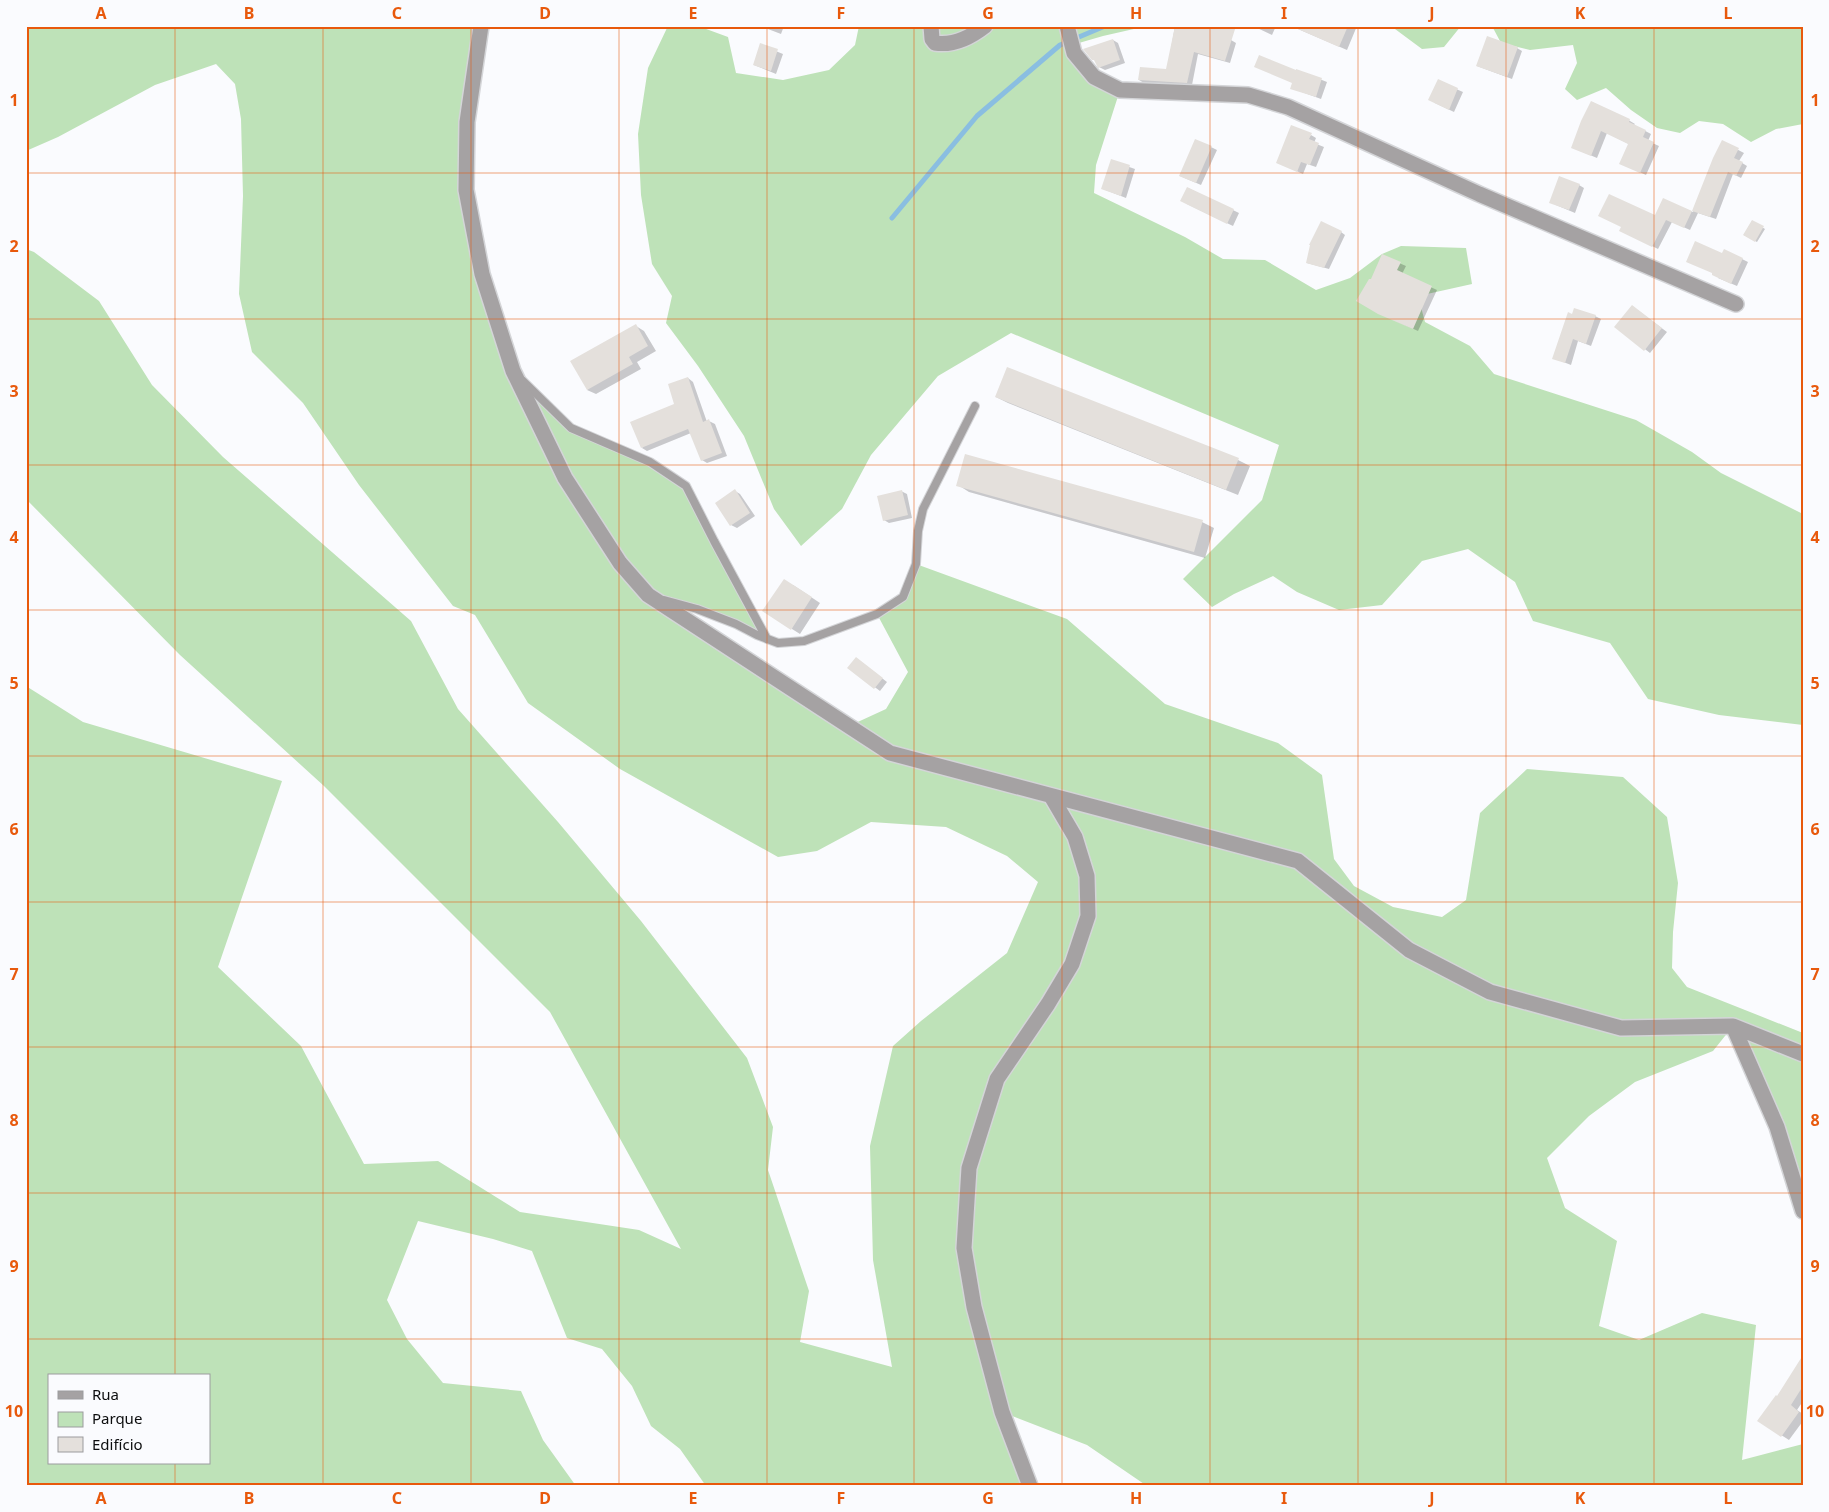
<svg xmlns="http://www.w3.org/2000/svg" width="1829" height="1512" viewBox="0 0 1829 1512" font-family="'Noto Sans',sans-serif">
	<rect width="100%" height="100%" fill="#fafbfe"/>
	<path fill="#bee2b8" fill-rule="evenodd" d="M26 26H481L466 190 513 371 571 428 650 462 686 486 767 639 736 624 650 596 849 726 886 709 908 672 877 614 903 597 916 564 1067 619 1165 704 1278 743 1322 775 1334 859 1354 886 1393 907 1442 917 1466 900 1480 813 1527 769 1623 777 1667 817 1678 883 1673 932 1672 968 1687 987 1803 1033V1211L1733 1026 1713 1051 1635 1082 1589 1116 1547 1158 1565 1208 1617 1241 1599 1326 1639 1340 1702 1313 1756 1325 1742 1460 1803 1444V1486H1147L1087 1445 1002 1412 1030 1486H706L680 1449 651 1426 632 1386 602 1349 567 1338 532 1251 493 1239 418 1221 387 1300 407 1339 443 1383 521 1391 543 1440 576 1486H26V686L83 722 282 781 218 967 301 1046 364 1164 438 1161 520 1212 639 1230 681 1249 550 1012 324 786 180 655 26 499V249L34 252 99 301 152 385 223 457 411 621 458 709 558 822 641 921 747 1058 773 1127 768 1170 809 1291 800 1342 892 1367 873 1260 870 1146 893 1046 921 1021 1007 953 1038 882 1007 856 946 827 871 822 817 851 778 857 620 769 528 703 475 615 453 606 359 485 303 403 252 352 239 294 243 196 241 119 235 84 216 64 155 85 58 137 26 151ZM49 1376H209V1463H49Z
		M689 26H698L728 37 736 73 783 80 829 70 855 45 859 26H1147L1103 36 1072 45 1074 53 1120 90 1096 165 1094 193 1185 237 1223 259 1265 260 1316 290 1350 278 1382 254 1401 246 1466 248 1472 284 1418 296 1425 322 1470 346 1494 374 1636 420 1692 452 1721 473 1803 514V725L1719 715 1648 699 1610 643 1533 621 1515 582 1468 549 1422 561 1382 605 1339 610 1297 592 1273 576 1234 594 1212 607 1183 579 1262 500 1279 445 1011 333 938 376 871 455 842 509 801 546 774 509 744 436 698 366 666 323 672 296 652 264 641 195 638 134 648 68 667 28Z
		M1395 26H1461L1444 47 1422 49 1395 29Z
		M1492 26H1803V124L1776 129 1751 142 1723 124 1699 121 1680 133 1657 128 1631 110 1606 88 1577 100 1565 89 1577 63 1573 45 1530 50 1501 43Z"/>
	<path fill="#0003" d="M760 26H784L781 34Z
		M1175 26 1231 40 1236 43 1230 63 1198 54 1192 85 1144 83 1139 80 1167 71Z
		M1253 26H1276L1272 35Z
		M1291 26H1357L1347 50Z
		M1113 40 1118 43 1125 63 1105 70 1099 67Z
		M761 45 783 54 776 74 754 65Z
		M1517 48 1522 51 1512 79 1477 66Z
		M1297 70 1327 82 1321 99 1291 88Z
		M1438 81 1463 92 1454 112 1435 103Z
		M1592 102 1630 121 1635 124 1634 125 1651 134 1648 141 1659 146 1646 175 1626 166 1629 144 1607 133 1597 158 1578 150Z
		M1311 135 1316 138 1314 143 1324 147 1316 167 1307 164 1303 174 1283 165Z
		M1723 142 1744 153 1739 161 1747 166 1741 178 1733 174 1716 219 1698 213 1690 230 1672 222 1658 249 1626 233 1656 217 1664 200 1693 212 1714 158Z
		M1211 147 1217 150 1201 185 1180 176Z
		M1112 161 1135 169 1126 198 1103 189Z
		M1579 185 1584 188 1575 213 1556 205Z
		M1188 188 1239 213 1233 226 1187 204Z
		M1752 221 1765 229 1757 242 1744 235Z
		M1341 232 1345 235 1329 269 1307 263Z
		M1723 254 1742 259 1748 262 1737 286 1718 278Z
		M1383 256 1406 266 1402 274 1437 290 1418 331 1385 316 1371 281Z
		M1632 306 1667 332 1650 353 1616 327Z
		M1595 316 1601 319 1591 346 1578 341 1571 365 1553 358Z
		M636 326 644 331 656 351 637 362 641 369 596 394 587 390Z
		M1008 368 1238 460 1250 466 1238 495 1008 403 996 397Z
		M688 378 693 382 707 422 709 421 715 424 727 456 707 463 702 460 691 433 647 451 642 448 676 404Z
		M958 485 1202 522 1214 528 1205 558 969 492Z
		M735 491 740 494 755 516 737 528 731 525Z
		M901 491 907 494 912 518 889 523 884 520Z
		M793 585 820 603 800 634 792 629Z
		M861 662 887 682 880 691 849 668Z
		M1803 1357V1401L1797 1410 1803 1414V1421L1789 1440 1759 1421 1778 1398Z"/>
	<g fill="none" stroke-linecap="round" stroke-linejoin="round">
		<path stroke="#8abee1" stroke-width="5" d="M892 218 977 116 1060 45 1105 26"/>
	</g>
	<path fill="#e4e0dc" d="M1175 26H1236L1225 61 1194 52 1187 83 1138 80 1140 67 1166 69Z
		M1291 26H1348L1339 47Z
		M1487 36 1518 47 1507 77 1476 66Z
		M1113 39 1120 60 1098 68 1094 60H1092L1083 49Z
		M760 43 778 49 771 71 753 65Z
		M1259 55 1296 70V69L1322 78 1316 97 1290 89 1292 83 1254 67Z
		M1438 79 1458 88 1449 110 1428 100Z
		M1591 101 1630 119 1629 122 1646 130 1643 137 1654 142 1640 173 1619 164 1628 144 1601 131 1591 156 1571 148 1581 121Z
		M1291 125 1312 133 1309 139 1319 143 1310 165 1301 162 1297 172 1276 163Z
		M1195 139 1212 146 1196 183 1179 176Z
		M1722 140 1739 148 1734 158 1743 162 1736 176 1728 172 1710 217 1692 211 1713 158Z
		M1111 159 1130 165 1121 196 1101 189Z
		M1559 176 1580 184 1569 210 1549 203Z
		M1187 187 1234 209 1227 224 1180 201Z
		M1609 194 1655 215 1663 198 1692 211 1684 228 1666 220 1652 247 1619 231 1621 227 1598 216Z
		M1752 220 1764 226 1755 242 1743 235Z
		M1321 221 1342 231 1324 268 1306 263 1310 245H1309Z
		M1695 241 1722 253 1724 249 1743 258 1731 284 1712 275V273L1686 262Z
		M1382 254 1401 262 1397 270 1432 286 1413 329 1378 314 1356 301 1369 279H1371Z
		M1632 305 1662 328 1644 351 1614 327Z
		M1574 308 1596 315 1586 344 1573 339 1565 363 1552 359 1568 312 1572 314Z
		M636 324 648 346 629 357 633 364 587 390 570 361Z
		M1007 367 1239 458 1226 490 995 397Z
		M688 377 703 422 709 419 722 453 701 461 688 429 641 448 630 422 674 404 668 384Z
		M965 454 1203 520 1194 552 956 486Z
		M735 489 750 513 730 526 715 503Z
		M902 490 908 515 883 521 877 496Z
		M784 579 812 597 791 630 762 611Z
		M856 657 883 678 874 689 847 668Z
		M1803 1355V1386L1791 1405 1799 1412 1781 1437 1757 1421 1776 1395 1777 1396Z"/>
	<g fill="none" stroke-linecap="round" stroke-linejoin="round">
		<g stroke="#d4d5d8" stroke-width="10">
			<path id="lane" d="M523 381 571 428 650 462 686 486 714 541 767 639
				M664 600 697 609 736 624 757 635 778 643 804 641 877 614 903 597 916 564 918 531 923 509 975 406"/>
		</g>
		<g stroke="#d4d5d8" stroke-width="18">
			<path id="street" d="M481 26 467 122 466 190 482 274 513 371 565 478 620 563 648 595 890 753 1298 861 1409 950 1490 992 1621 1028 1733 1026 1803 1054
				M931 26 932 39 935 43C954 46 971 37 985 26
				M1067 26 1074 53 1094 77 1120 90 1248 95 1288 107 1479 194 1736 304
				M1733 1026 1777 1127 1803 1211
				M1030 1486 1002 1412 974 1307 964 1248 969 1168 997 1079 1048 1004 1072 964 1088 916 1087 876 1075 837 1051 796"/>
		</g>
		<use href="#lane" stroke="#a5a2a3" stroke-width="8"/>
		<use href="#street" stroke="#a5a2a3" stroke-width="15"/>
	</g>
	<path fill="none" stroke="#e8590c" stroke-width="1" stroke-opacity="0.55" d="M175 26V1376M323 26V1486M471 26V1486M619 26V1486M767 26V1486M914 26V1486M1062 26V1486M1210 26V1486M1358 26V1486M1506 26V1486M1654 26V1486M26 173H1803M26 319H1803M26 465H1803M26 610H1803M26 756H1803M26 902H1803M26 1047H1803M26 1193H1803M26 1339H1803M175 1463V1486"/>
	<rect width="1829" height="1512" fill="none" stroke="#fafbfe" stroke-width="55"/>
	<rect x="48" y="1374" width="162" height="90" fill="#fafbfe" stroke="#9b9c9e"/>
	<rect x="58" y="1391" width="25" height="8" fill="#a5a2a3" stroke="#9b9c9e"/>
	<text x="92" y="1400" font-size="15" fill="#0c0d0e">Rua</text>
	<rect x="58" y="1412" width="25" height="15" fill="#bee2b8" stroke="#9b9c9e"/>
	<text x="92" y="1424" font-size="15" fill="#0c0d0e">Parque</text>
	<rect x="58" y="1437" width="25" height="15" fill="#e4e0dc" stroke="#9b9c9e"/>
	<text x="92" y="1450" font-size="15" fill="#0c0d0e">Edifício</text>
	<rect x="28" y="28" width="1774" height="1456" fill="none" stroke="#e8590c" stroke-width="2"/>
	<g font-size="16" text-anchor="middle" font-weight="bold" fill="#e8590c">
		<text x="101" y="19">A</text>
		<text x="249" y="19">B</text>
		<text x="397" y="19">C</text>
		<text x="545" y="19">D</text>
		<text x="693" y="19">E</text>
		<text x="841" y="19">F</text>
		<text x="988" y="19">G</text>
		<text x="1136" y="19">H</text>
		<text x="1284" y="19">I</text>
		<text x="1432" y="19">J</text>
		<text x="1580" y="19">K</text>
		<text x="1728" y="19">L</text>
		<text x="14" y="106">1</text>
		<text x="1815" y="106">1</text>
		<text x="14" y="252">2</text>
		<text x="1815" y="252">2</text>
		<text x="14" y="397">3</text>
		<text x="1815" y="397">3</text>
		<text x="14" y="543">4</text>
		<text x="1815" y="543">4</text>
		<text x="14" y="689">5</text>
		<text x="1815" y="689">5</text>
		<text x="14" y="835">6</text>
		<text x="1815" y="835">6</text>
		<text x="14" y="980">7</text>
		<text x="1815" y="980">7</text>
		<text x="14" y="1126">8</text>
		<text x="1815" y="1126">8</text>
		<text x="14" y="1272">9</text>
		<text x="1815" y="1272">9</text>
		<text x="14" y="1417">10</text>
		<text x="1815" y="1417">10</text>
		<text x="101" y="1504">A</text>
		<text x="249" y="1504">B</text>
		<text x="397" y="1504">C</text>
		<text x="545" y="1504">D</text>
		<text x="693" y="1504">E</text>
		<text x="841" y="1504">F</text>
		<text x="988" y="1504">G</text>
		<text x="1136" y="1504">H</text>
		<text x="1284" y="1504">I</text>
		<text x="1432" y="1504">J</text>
		<text x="1580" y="1504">K</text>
		<text x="1728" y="1504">L</text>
	</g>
</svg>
